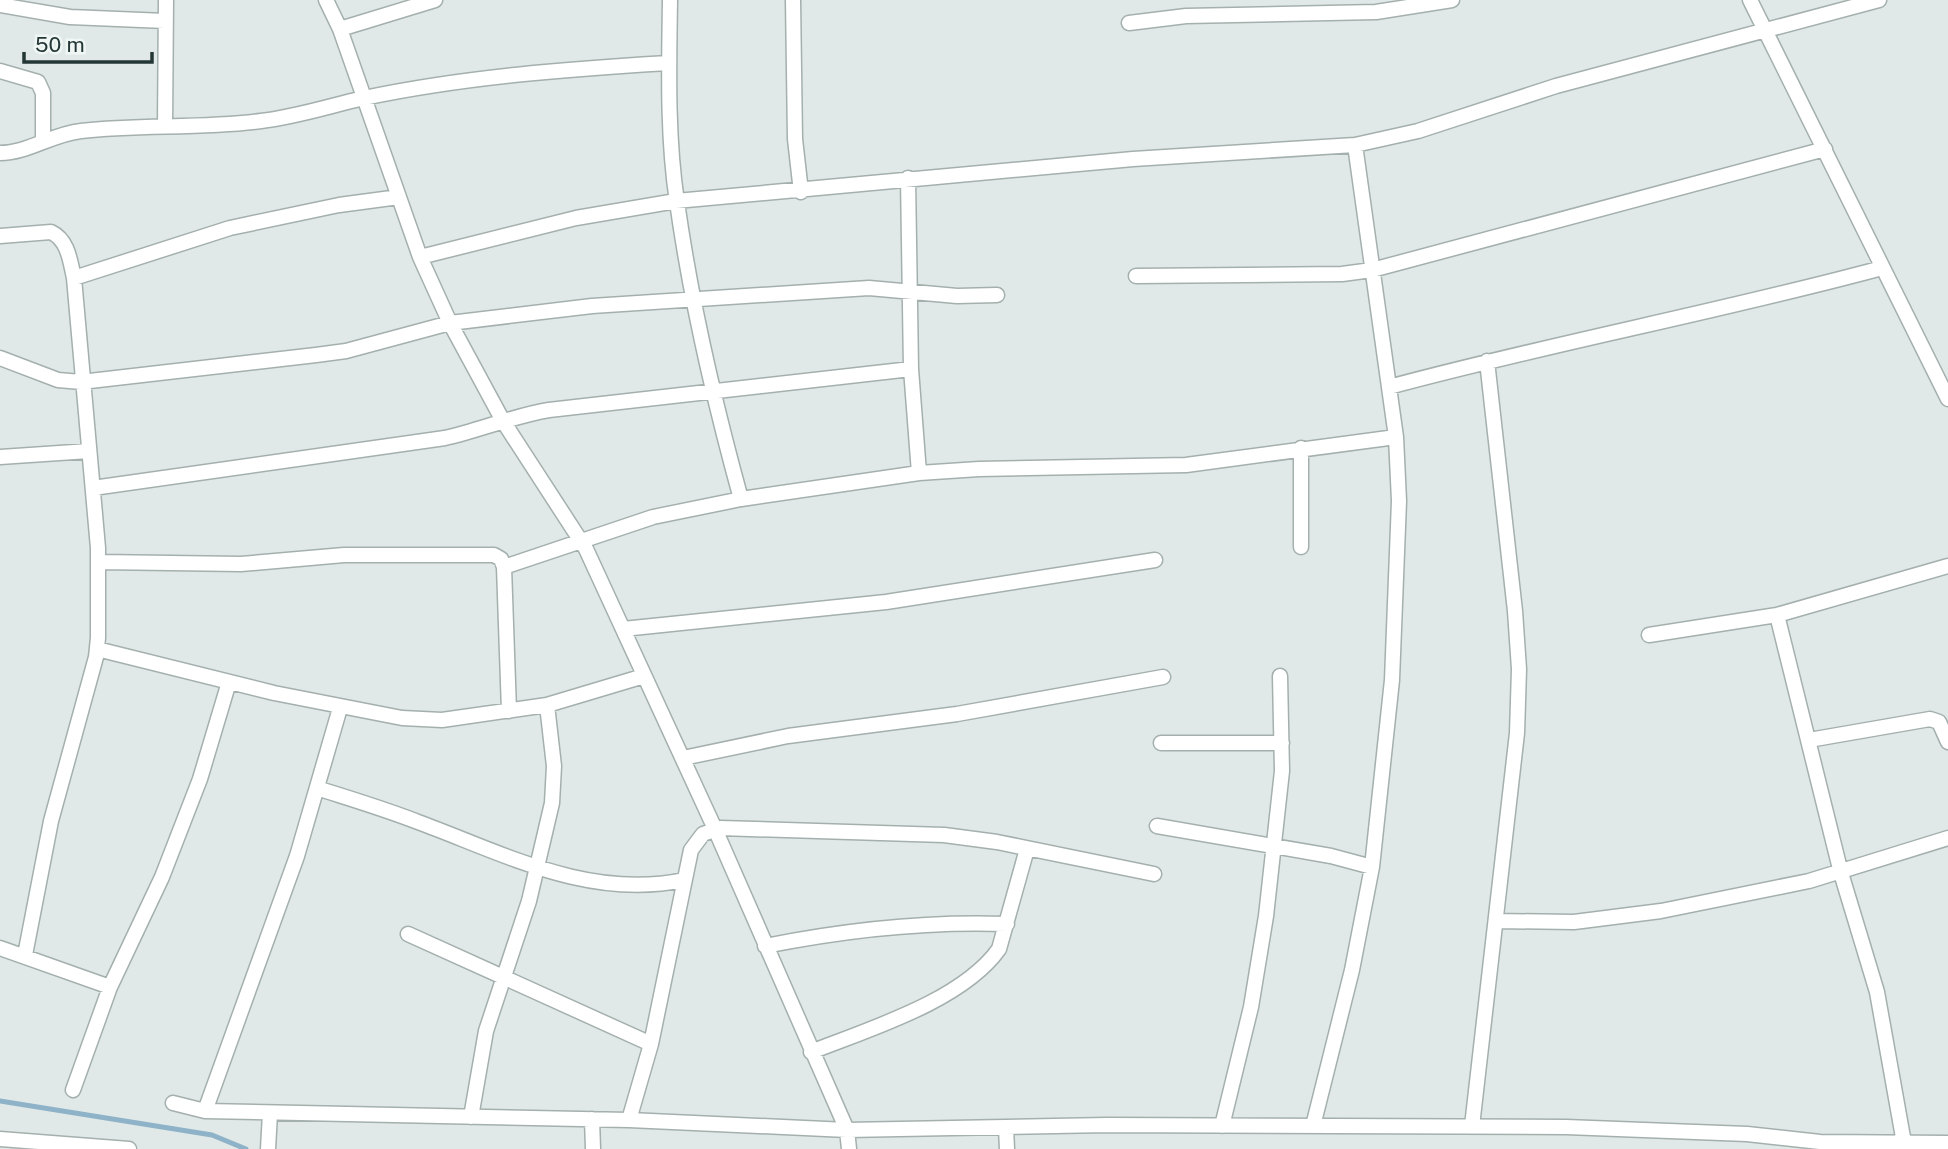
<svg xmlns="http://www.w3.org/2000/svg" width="1948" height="1149" viewBox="0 0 1948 1149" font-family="'Public Sans',sans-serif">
	<rect width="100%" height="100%" fill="#e0e9e7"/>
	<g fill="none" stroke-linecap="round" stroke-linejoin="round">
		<path stroke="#8eb2c8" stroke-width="5" d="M0 1101 212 1135 246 1149"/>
		<g stroke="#a4b0ae" stroke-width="17">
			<path id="minor" d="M326 0 340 29 420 257 450 323 503 421 586 549 715 829 847 1130 849 1149
				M670 0C669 67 667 136 677 202 691 302 714 401 741 499
				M793 0 795 139 801 192
				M1750 0 1948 399
				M0 5 70 17 165 21
				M1129 23 1186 16 1376 12 1452 0
				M340 29 435 0
				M0 71 38 82 43 93V140
				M165 126 166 0
				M0 153C28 153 52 134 81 131 140 124 201 129 261 121 296 117 329 106 364 98 464 77 567 69 669 63
				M908 178 911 369 919 473
				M0 236 51 232C68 240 70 260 74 278L98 548V638L96 657 51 821 25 955
				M420 257 576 218 676 201 1133 159 1355 145 1418 131 1556 86 1879 0
				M1136 276 1342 274 1372 270 1825 149
				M74 278 230 228 339 205 399 197
				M0 358 58 380 81 382 316 355 346 351 450 323 592 306 869 288 957 296 997 295
				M1389 387C1552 343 1719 312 1882 268
				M1301 448V547
				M0 457 89 451
				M93 488 445 438C480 430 513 416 549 410L911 369
				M99 562 241 564 344 555H494L501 559 504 567 509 711
				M504 567 653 517 741 499 919 473 979 469 1186 465 1396 437
				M1777 615 1841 873 1877 992 1904 1143
				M623 629 886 602 1155 560
				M1649 635 1777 615 1948 566
				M97 649 274 693 402 718 442 720 547 705 644 676
				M1809 740 1930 719 1939 722 1948 742
				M1161 743H1282
				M683 758 788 736 957 714 1163 677
				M317 788C351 799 385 809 418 822 505 854 589 900 684 880
				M1157 826 1331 856 1372 867
				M1497 921 1574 922 1661 911 1809 881 1948 838
				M408 934 651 1044
				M765 946C845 930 925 921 1007 924
				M0 948 110 987
				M811 1052C869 1029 962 1001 999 949L1027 849
				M73 1090 110 987 162 877 200 779 229 682
				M173 1103 205 1111 629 1120 847 1130 1107 1125 1566 1127 1747 1134 1820 1142 1948 1143
				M205 1111 297 856 340 708
				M471 1117 486 1031 529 901 552 803 554 766 547 705
				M592 1119 593 1149
				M629 1120 651 1044 691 850 703 834 720 828 944 835 997 842 1154 874
				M1222 1126 1251 1007 1266 916 1282 771 1280 676
				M1313 1126 1352 970 1372 867 1392 680 1399 501 1396 437 1355 145
				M1472 1126 1517 733 1519 669 1515 611 1487 361
				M1006 1128 1007 1149
				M0 1139 129 1149
				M268 1149 270 1113"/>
		</g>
		<use href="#minor" stroke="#fff" stroke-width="14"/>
	</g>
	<path d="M24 52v10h128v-10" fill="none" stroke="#233736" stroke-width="3.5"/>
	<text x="35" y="52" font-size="21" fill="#233736" stroke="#f0f6f4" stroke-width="5" paint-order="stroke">50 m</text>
</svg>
